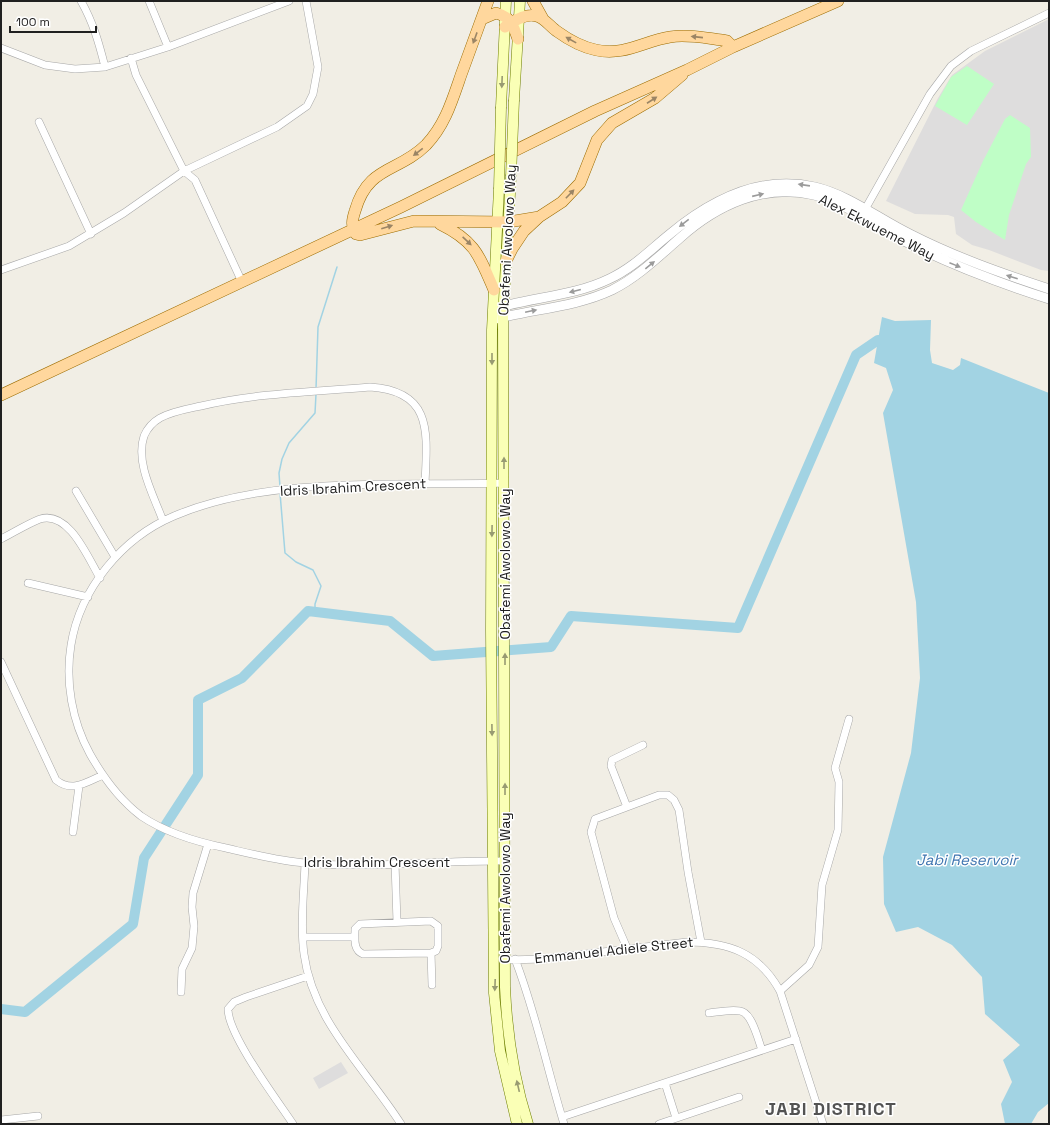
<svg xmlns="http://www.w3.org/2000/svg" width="1050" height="1125" viewBox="0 0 1050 1125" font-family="'Space Grotesk',sans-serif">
	<rect width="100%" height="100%" fill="#f1eee5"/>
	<path fill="#dedddd" d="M1049 19V271L1041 270 989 250 972 245 956 234 954 217 948 215 915 214 886 201 938 98 952 75 985 51Z
		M341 1062 348 1073 319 1089 313 1078Z"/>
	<path fill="#bffec6" d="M967 66 994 84 967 125 935 106 951 77Z
		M1010 115 1030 128 1031 157 1026 164 1009 215 1005 240 976 222 961 210 983 161 1005 119Z"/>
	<path fill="#a2d3e3" d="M882 317 895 321 931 320 930 350 932 363 953 370 960 365 961 358 1049 393V1103L1038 1112 1031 1124H1005L1001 1104 1012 1082 1003 1060 1020 1045 985 1014 982 977 952 945 918 927 896 932 884 904 883 857 911 753 920 678 916 602 883 413 893 390 886 368 874 363Z"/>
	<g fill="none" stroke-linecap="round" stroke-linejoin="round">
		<path stroke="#a2d3e3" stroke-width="1.5" d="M316 389 318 327 337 267
			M280 487 279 473 282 459 289 443 315 413 316 394
			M280 493 285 553 296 562 313 570 321 586 315 604V611"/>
		<path stroke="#a2d3e3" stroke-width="10" d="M1 1009 25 1012 133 924 144 858 198 775V700L242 678 308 611 390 621 433 656 551 647 571 616 738 628 856 355 878 340"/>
		<g stroke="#a7a7a7" stroke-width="8">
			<path id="minor" d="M81 1C93 22 99 43 105 67
				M149 1 168 47
				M1 48 45 65 75 69 105 67 168 47 289 1
				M131 58 136 75 184 171 195 180 242 282
				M39 122 91 234
				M863 213 930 94 951 66 971 51 1049 13
				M1 270 69 246 124 213 184 171 277 127 307 106 313 94 318 67 306 1
				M504 483C402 486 269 475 174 516 122 538 80 589 71 645 65 682 72 721 90 754 103 777 120 800 141 816 166 833 197 842 226 848 252 854 279 861 305 863 371 869 438 860 504 861
				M76 491 115 557
				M163 521C154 496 135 463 144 436 147 429 153 422 160 418 173 411 187 409 201 406 256 393 313 392 370 387 434 391 427 434 425 484
				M1 539C13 533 27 524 40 519 69 510 88 558 100 578
				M28 583 88 597
				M1 662 56 780C72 793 87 782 103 775
				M627 807 611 766 612 760 643 745
				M73 832 79 786
				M305 863C304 892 300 926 304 954 313 1022 366 1069 401 1124
				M395 863 397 922
				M431 921 438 926V946L436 951 431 953 363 954C353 950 355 939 355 929L360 924Z
				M303 937H355
				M627 948 614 918 591 832 595 819 659 795H668L674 800 679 810 688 872 701 942
				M431 953 432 985
				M515 959C536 1013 547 1069 564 1124
				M506 960 543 959 687 942C729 942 759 953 780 991L823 1124
				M780 991 809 965 818 947 822 885 838 830 839 782 835 768 849 719
				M181 992 182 969 192 948 194 926 192 907 193 893 208 844
				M709 1013C718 1012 731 1009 740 1011 752 1012 758 1040 762 1050
				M665 1083 676 1118
				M562 1117 796 1039
				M1 1120 38 1116
				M293 1124C277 1100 228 1035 228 1009L234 1002 246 997 308 976
				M659 1124 739 1097"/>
		</g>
		<g stroke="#a7a7a7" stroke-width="10">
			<path id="tertiary" d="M497 308C534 297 574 296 609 279 633 268 650 250 670 234 711 200 760 174 815 187 849 195 879 219 910 234 955 257 1001 273 1049 289
				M496 319C534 309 576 307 612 290 638 277 658 257 680 238 717 205 764 183 814 195 847 203 875 226 904 241 951 265 999 283 1049 299"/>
		</g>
		<g stroke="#6d7e00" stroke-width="11">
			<path id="secondary" d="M514 100 520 1
				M501 107 506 1
				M511 176 503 317 505 987C507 1033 514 1080 528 1124
				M499 189 492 330 491 630 494 993 500 1051 517 1124"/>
		</g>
		<g stroke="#9c6c00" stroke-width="12">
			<path id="primary" d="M488 1C479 26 470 51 461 75 452 101 445 125 426 145 398 173 368 165 355 211 352 220 351 226 356 234L360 235 414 221 508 222 539 217
				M533 1 543 19
				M482 19 496 13C511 17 513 25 518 39
				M505 27C513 21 525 13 536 16 545 18 550 27 558 32 569 40 582 47 596 50 625 56 644 41 670 37 687 34 705 38 722 40L727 41 733 47
				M440 224C475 241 479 255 494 290
				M506 261 512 249 524 231 539 217 562 202 580 183 597 140 612 123 655 98 682 75
				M1 395 401 207 595 111 687 70 733 47 838 1"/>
		</g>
		<use href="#minor" stroke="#fff" stroke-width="7"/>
		<use href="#tertiary" stroke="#fff" stroke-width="9"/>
		<use href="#secondary" stroke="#faffb6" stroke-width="10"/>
		<use href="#primary" stroke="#ffd79d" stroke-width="11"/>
		<g stroke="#6d7e00" stroke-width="11" stroke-linecap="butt">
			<path id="secondary-bridge" d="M511 176 514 100
				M499 189 501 107"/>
		</g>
		<use href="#secondary-bridge" stroke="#faffb6" stroke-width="10"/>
	</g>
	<defs><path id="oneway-solid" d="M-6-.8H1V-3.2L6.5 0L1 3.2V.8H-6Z"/></defs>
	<g fill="#9b8565">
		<use href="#oneway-solid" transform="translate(697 37) rotate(-174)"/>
		<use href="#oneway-solid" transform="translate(475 38) rotate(110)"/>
		<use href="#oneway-solid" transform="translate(571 40) rotate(-151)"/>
		<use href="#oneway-solid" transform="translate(652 100) rotate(-33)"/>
		<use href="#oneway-solid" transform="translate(418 152) rotate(142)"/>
		<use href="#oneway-solid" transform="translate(570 194) rotate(-46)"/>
		<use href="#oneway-solid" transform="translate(387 227) rotate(-17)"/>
		<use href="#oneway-solid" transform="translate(467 241) rotate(43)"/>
	</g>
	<g fill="#989b72">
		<use href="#oneway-solid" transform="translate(502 82) rotate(92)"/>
		<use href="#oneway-solid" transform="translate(492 359) rotate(90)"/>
		<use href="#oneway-solid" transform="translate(504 463) rotate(-90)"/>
		<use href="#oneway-solid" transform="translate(492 531) rotate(91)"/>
		<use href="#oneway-solid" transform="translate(505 659) rotate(-90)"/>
		<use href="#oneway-solid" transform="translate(492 730) rotate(89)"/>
		<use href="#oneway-solid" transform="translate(505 789) rotate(-90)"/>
		<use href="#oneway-solid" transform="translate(495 985) rotate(92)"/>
		<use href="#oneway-solid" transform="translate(518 1086) rotate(-103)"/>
	</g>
	<g fill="#9b9b9b">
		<use href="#oneway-solid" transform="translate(804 185) rotate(-172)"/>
		<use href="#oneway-solid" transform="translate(758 195) rotate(-13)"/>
		<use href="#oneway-solid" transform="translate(684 223) rotate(142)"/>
		<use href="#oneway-solid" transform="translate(650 265) rotate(-39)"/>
		<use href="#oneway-solid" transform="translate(955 265) rotate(22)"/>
		<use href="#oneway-solid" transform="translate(1012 277) rotate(-162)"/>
		<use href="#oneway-solid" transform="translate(575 291) rotate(166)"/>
		<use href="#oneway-solid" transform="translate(531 311) rotate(-12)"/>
	</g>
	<g text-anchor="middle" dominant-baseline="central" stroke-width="3" stroke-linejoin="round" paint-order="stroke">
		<g font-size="14" fill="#202020" stroke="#fff">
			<text transform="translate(877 227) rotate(27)">Alex Ekwueme Way</text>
			<text transform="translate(507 240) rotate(-87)">Obafemi Awolowo Way</text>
			<text transform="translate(353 487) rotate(-3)">Idris Ibrahim Crescent</text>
			<text transform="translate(505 564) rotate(-90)">Obafemi Awolowo Way</text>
			<text x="377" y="862">Idris Ibrahim Crescent</text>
			<text transform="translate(505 888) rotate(-90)">Obafemi Awolowo Way</text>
			<text transform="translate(614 950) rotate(-6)">Emmanuel Adiele Street</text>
		</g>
		<g font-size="15" font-style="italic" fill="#4076b1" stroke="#fff">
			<text x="967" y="859">Jabi Reservoir</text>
		</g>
		<g font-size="18" font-weight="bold" letter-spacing="1" fill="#535353" stroke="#fff">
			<text x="831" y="1108">JABI DISTRICT</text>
		</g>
	</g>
	<rect width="1050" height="1125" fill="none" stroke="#202020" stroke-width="4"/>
	<path d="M10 26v6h86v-6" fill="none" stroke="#202020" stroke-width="2"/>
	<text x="16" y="26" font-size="12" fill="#202020" stroke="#ffffff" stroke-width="3" paint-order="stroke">100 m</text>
</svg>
